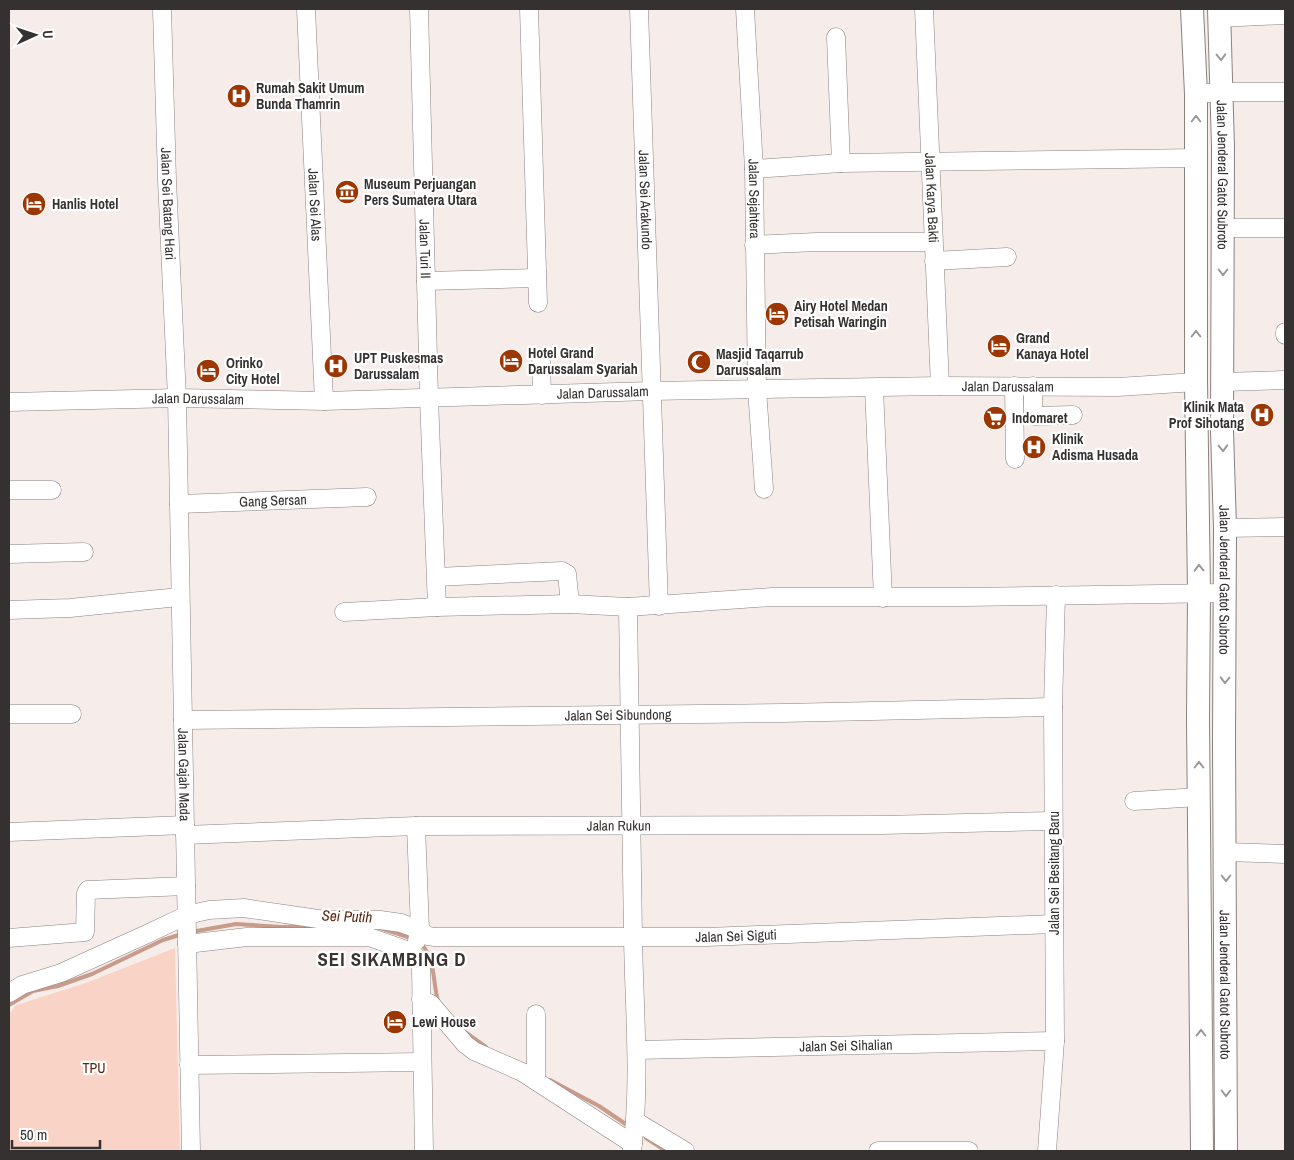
<svg xmlns="http://www.w3.org/2000/svg" width="1294" height="1160" viewBox="0 0 1294 1160" font-family="'Archivo Narrow',sans-serif">
	<rect width="100%" height="100%" fill="#f6edea"/>
	<path fill="#f9d3c5" d="M175 948 180 1151H9V1014L16 1005 86 983Z"/>
	<g fill="none" stroke-linecap="round" stroke-linejoin="round">
		<path stroke="#c89b8a" stroke-width="4" d="M380 928 414 939
			M191 932 236 924 281 927 313 926
			M420 942C436 960 432 978 438 1001
			M9 1005 33 991 58 986 92 974 163 940 182 934
			M465 1032 486 1047
			M550 1080 599 1106 630 1127
			M646 1138 666 1151"/>
		<g stroke="#8a827f" stroke-width="19">
			<g id="minor">
				<path id="s1" d="M162 9 167 180 177 398 191 1151"/>
				<path id="s2" d="M306 9 324 401"/>
				<path id="s3" d="M419 9 429 398 437 607"/>
				<path d="M529 9 538 303"/>
				<path id="s4" d="M639 9 659 606"/>
				<path id="s5" d="M745 9 754 169 757 389 764 489"/>
				<path id="s6" d="M924 9 940 386"/>
				<path d="M1219 18 1285 15"/>
				<path d="M836 37 841 163"/>
				<path d="M1196 94 1222 92H1285"/>
				<path d="M754 169 841 163 1197 158"/>
				<path d="M1223 228H1285"/>
				<path d="M754 245 816 242H933"/>
				<path d="M934 261 1007 257"/>
				<path d="M426 281 537 278"/>
				<path d="M1285 332V335"/>
				<path d="M541 362 542 395"/>
				<path d="M1223 382 1285 380"/>
				<path d="M1014 386 1015 459"/>
				<path d="M1033 386V413L1035 416 1073 415"/>
				<path d="M874 388 883 598"/>
				<path id="s7" d="M9 402 177 398 324 401 651 391 940 386 1118 387 1196 382"/>
				<path d="M9 490H52"/>
				<path id="s8" d="M179 504 367 497"/>
				<path d="M1225 528 1285 527"/>
				<path d="M9 554 84 552"/>
				<path d="M437 577 562 571 567 574 570 604"/>
				<path d="M628 607C630 717 631 826 633 936 634 1008 641 1080 632 1151"/>
				<path d="M9 610 70 608 179 597"/>
				<path d="M344 612 437 607 570 604 628 607 772 597H964L1225 593"/>
				<path d="M9 714H72"/>
				<path id="s9" d="M183 720 783 713 1053 707"/>
				<path d="M1134 801 1199 797"/>
				<path d="M416 826 420 930 417 940"/>
				<path d="M9 832 185 825"/>
				<path id="s10" d="M185 835 416 826 882 825 1053 821"/>
				<path d="M1226 852 1285 854"/>
				<path d="M9 938 85 932 86 893 88 890 186 886"/>
				<path d="M187 944 247 937H369L412 952 417 958 421 967 424 1151"/>
				<path id="s11" d="M9 993 22 985 61 973 147 934 187 915 209 910 244 908 325 920H380L401 923 420 930 428 936 435 937H707L1054 924"/>
				<path d="M421 999 431 1004 465 1044 474 1051 522 1072 633 1144"/>
				<path id="s12" d="M637 1050 1055 1041"/>
				<path d="M189 1065 422 1062"/>
				<path d="M536 1081V1014"/>
				<path d="M635 1121 685 1151"/>
				<path d="M878 1151H969"/>
				<path d="M1047 1151 1055 1041 1053 707 1056 595"/>
			</g>
		</g>
		<g stroke="#8a827f" stroke-width="24">
			<g id="major">
				<path d="M1192 9 1196 94V382L1199 592 1198 718 1202 1151"/>
				<path id="s13" d="M1219 9 1223 148 1222 431 1225 528 1224 740 1226 1151"/>
			</g>
		</g>
		<use href="#minor" stroke="#fff" stroke-width="18"/>
		<use href="#major" stroke="#fff" stroke-width="22"/>
	</g>
	<defs><path id="oneway-chevron" d="M-2-3.5L2.5 0L-2 3.5" fill="none" stroke-width="1.6" stroke-linecap="round" stroke-linejoin="round" transform="scale(1.25)"/></defs>
	<g stroke="#9a9898">
		<use href="#oneway-chevron" transform="translate(1221 57) rotate(88)"/>
		<use href="#oneway-chevron" transform="translate(1196 119) rotate(-90)"/>
		<use href="#oneway-chevron" transform="translate(1223 272) rotate(90)"/>
		<use href="#oneway-chevron" transform="translate(1196 334) rotate(-90)"/>
		<use href="#oneway-chevron" transform="translate(1223 448) rotate(88)"/>
		<use href="#oneway-chevron" transform="translate(1199 568) rotate(-91)"/>
		<use href="#oneway-chevron" transform="translate(1225 680) rotate(91)"/>
		<use href="#oneway-chevron" transform="translate(1199 765) rotate(-90)"/>
		<use href="#oneway-chevron" transform="translate(1226 878) rotate(90)"/>
		<use href="#oneway-chevron" transform="translate(1201 1033) rotate(-90)"/>
		<use href="#oneway-chevron" transform="translate(1226 1093) rotate(90)"/>
	</g>
	<defs>
		<g id="hospital-disc" transform="scale(1.25)"><circle r="9.5" fill="#9c3703" stroke="#fff"/><path d="M-5-5h3v3.5h4V-5h3V5h-3V1.5h-4V5h-3Z" fill="#fff"/></g>
		<g id="museum-disc" transform="scale(1.25)"><circle r="9.5" fill="#9c3703" stroke="#fff"/><path d="M0-6L6-3V-2H-6V-3ZM-5-1h2V3h-2ZM-1-1h2V3h-2ZM3-1h2V3H3ZM-6 4H6V6H-6Z" fill="#fff"/></g>
		<g id="hotel-disc" transform="scale(1.25)"><circle r="9.5" fill="#9c3703" stroke="#fff"/><path d="M-6-4.5h1.5V1H6V5H4.5V3h-9V5H-6ZM-4 0a1.8 1.8 0 1 1 3.6 0ZM.5 0V-2.5h3Q6-2.5 6 0Z" fill="#fff"/></g>
		<g id="mosque-disc" transform="scale(1.25)"><circle r="9.5" fill="#9c3703" stroke="#fff"/><path d="M3.5-4.9A6 6 0 1 0 3.5 4.9A5 5 0 1 1 3.5-4.9Z" fill="#fff"/></g>
		<g id="supermarket-disc" transform="scale(1.25)"><circle r="9.5" fill="#9c3703" stroke="#fff"/><path d="M-6-5.5h2.5l.6 2H6L4.5 2H-2.5L-4.4-4H-6ZM-1.5 3.2a1.3 1.3 0 1 0 .1 0ZM3 3.2a1.3 1.3 0 1 0 .1 0Z" fill="#fff"/></g>
	</defs>
	<g fill-rule="evenodd">
		<use href="#hospital-disc" x="239" y="96"/>
		<use href="#museum-disc" x="347" y="192"/>
		<use href="#hotel-disc" x="34" y="204"/>
		<use href="#hotel-disc" x="777" y="314"/>
		<use href="#hotel-disc" x="999" y="346"/>
		<use href="#hotel-disc" x="511" y="361"/>
		<use href="#mosque-disc" x="699" y="362"/>
		<use href="#hospital-disc" x="336" y="366"/>
		<use href="#hotel-disc" x="208" y="371"/>
		<use href="#hospital-disc" x="1262" y="415"/>
		<use href="#supermarket-disc" x="995" y="418"/>
		<use href="#hospital-disc" x="1034" y="447"/>
		<use href="#hotel-disc" x="395" y="1022"/>
	</g>
	<g text-anchor="middle" dominant-baseline="central" stroke-width="4.5" stroke-linejoin="round" paint-order="stroke">
		<g font-size="14" font-weight="bold" fill="#353130" stroke="#fff" text-anchor="start">
			<text x="256" y="88">Rumah Sakit Umum<tspan x="256" dy="16">Bunda Thamrin</tspan></text>
			<text x="364" y="184">Museum Perjuangan<tspan x="364" dy="16">Pers Sumatera Utara</tspan></text>
			<text x="52" y="204">Hanlis Hotel</text>
			<text x="794" y="306">Airy Hotel Medan<tspan x="794" dy="16">Petisah Waringin</tspan></text>
			<text x="1016" y="338">Grand<tspan x="1016" dy="16">Kanaya Hotel</tspan></text>
			<text x="528" y="353">Hotel Grand<tspan x="528" dy="16">Darussalam Syariah</tspan></text>
			<text x="716" y="354">Masjid Taqarrub<tspan x="716" dy="16">Darussalam</tspan></text>
			<text x="354" y="358">UPT Puskesmas<tspan x="354" dy="16">Darussalam</tspan></text>
			<text x="226" y="363">Orinko<tspan x="226" dy="16">City Hotel</tspan></text>
			<text x="1244" y="407" text-anchor="end">Klinik Mata<tspan x="1244" dy="16">Prof Sihotang</tspan></text>
			<text x="1012" y="418">Indomaret</text>
			<text x="1052" y="439">Klinik<tspan x="1052" dy="16">Adisma Husada</tspan></text>
			<text x="412" y="1022">Lewi House</text>
		</g>
		<g font-size="14" fill="#353130" stroke="#fff">
			<text stroke="none"><textPath href="#s13" startOffset="166">Jalan Jenderal Gatot Subroto</textPath></text>
			<text stroke="none"><textPath href="#s6" startOffset="189">Jalan Karya Bakti</textPath></text>
			<text stroke="none"><textPath href="#s5" startOffset="190">Jalan Sejahtera</textPath></text>
			<text stroke="none"><textPath href="#s4" startOffset="191">Jalan Sei Arakundo</textPath></text>
			<text stroke="none"><textPath href="#s1" startOffset="195">Jalan Sei Batang Hari</textPath></text>
			<text stroke="none"><textPath href="#s2" startOffset="196">Jalan Sei Alas</textPath></text>
			<text stroke="none"><textPath href="#s3" startOffset="240">Jalan Turi II</textPath></text>
			<text stroke="none"><textPath href="#s7" startOffset="999">Jalan Darussalam</textPath></text>
			<text stroke="none"><textPath href="#s7" startOffset="594">Jalan Darussalam</textPath></text>
			<text stroke="none"><textPath href="#s7" startOffset="189">Jalan Darussalam</textPath></text>
			<text stroke="none"><textPath href="#s8" startOffset="94">Gang Sersan</textPath></text>
			<text stroke="none"><textPath href="#s13" startOffset="571">Jalan Jenderal Gatot Subroto</textPath></text>
			<text stroke="none"><textPath href="#s9" startOffset="435">Jalan Sei Sibundong</textPath></text>
			<text stroke="none"><textPath href="#s1" startOffset="766">Jalan Gajah Mada</textPath></text>
			<text stroke="none"><textPath href="#s10" startOffset="434">Jalan Rukun</textPath></text>
			<text transform="translate(1054 873) rotate(-90)">Jalan Sei Besitang Baru</text>
			<text stroke="none"><textPath href="#s11" startOffset="749">Jalan Sei Siguti</textPath></text>
			<text stroke="none"><textPath href="#s13" startOffset="976">Jalan Jenderal Gatot Subroto</textPath></text>
			<text stroke="none"><textPath href="#s12" startOffset="209">Jalan Sei Sihalian</textPath></text>
		</g>
		<g font-size="14" fill="#5b230b" stroke="#fff">
			<text x="94" y="1068">TPU</text>
		</g>
		<g font-size="15" font-style="italic" fill="#5c240c" stroke="#fff">
			<text transform="translate(347 916) rotate(2)">Sei Putih</text>
		</g>
		<g font-size="19" font-weight="bold" letter-spacing="1" fill="#3a3330" stroke="#fff">
			<text x="392" y="959">SEI SIKAMBING D</text>
		</g>
	</g>
	<rect width="1294" height="1160" fill="none" stroke="#353130" stroke-width="20"/>
	<g transform="translate(35 35) rotate(87)" stroke="#ffffff" stroke-width="4" paint-order="stroke">
	<path d="M0-4L9 19L0 12L-9 19Z" fill="#353130"/>
	<text y="-8" font-size="14" font-weight="bold" text-anchor="middle" fill="#353130">U</text>
	</g>
	<path d="M12 1140v8h88v-8" fill="none" stroke="#353130" stroke-width="2.5"/>
	<text x="20" y="1140" font-size="15" fill="#353130" stroke="#ffffff" stroke-width="4" paint-order="stroke">50 m</text>
</svg>
